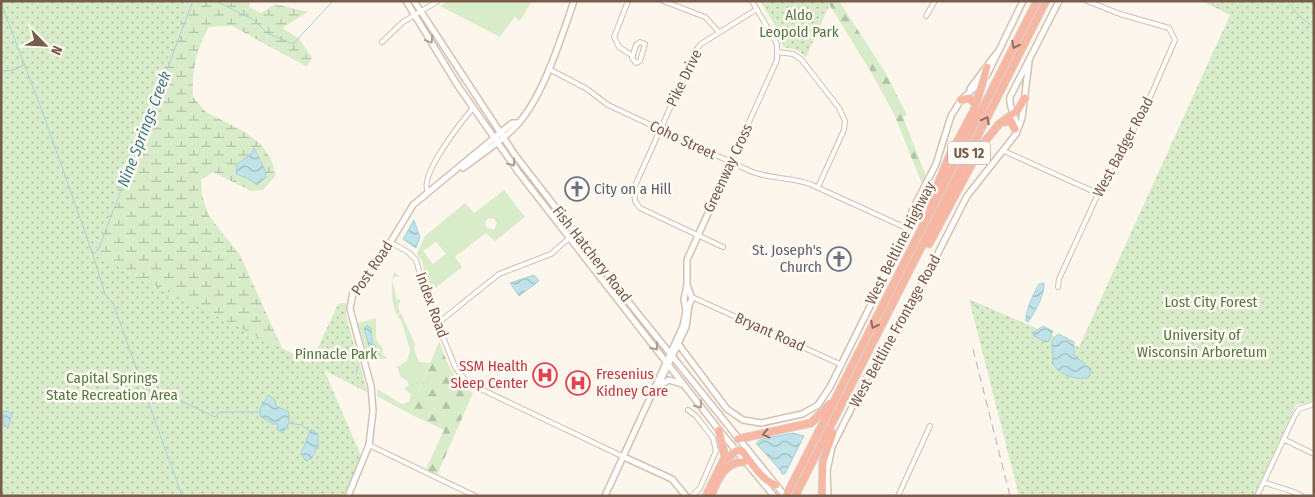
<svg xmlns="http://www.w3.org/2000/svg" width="1315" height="497" viewBox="0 0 1315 497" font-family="'Fira Sans Condensed',sans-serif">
	<defs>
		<pattern id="forest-firs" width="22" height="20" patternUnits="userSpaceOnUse" patternTransform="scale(1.25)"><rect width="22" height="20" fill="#d8ecc9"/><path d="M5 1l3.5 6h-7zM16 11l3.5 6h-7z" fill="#b4c2a5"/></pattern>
		<pattern id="wetland-marsh" width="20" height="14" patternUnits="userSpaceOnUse" patternTransform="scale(1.25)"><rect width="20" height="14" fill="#d8ecc9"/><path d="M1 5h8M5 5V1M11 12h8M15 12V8" fill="none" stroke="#b4c2a5"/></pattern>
		<pattern id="park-dots" width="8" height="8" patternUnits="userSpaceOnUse" patternTransform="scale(1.25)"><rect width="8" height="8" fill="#d8ecc9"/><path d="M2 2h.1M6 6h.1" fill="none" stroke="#b4c2a5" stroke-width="1.8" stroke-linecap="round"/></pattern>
		<pattern id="water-waves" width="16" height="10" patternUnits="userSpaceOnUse" patternTransform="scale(1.25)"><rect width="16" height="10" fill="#bfe3e8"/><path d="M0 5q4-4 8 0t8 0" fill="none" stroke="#a0bbbe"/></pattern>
	</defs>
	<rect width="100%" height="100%" fill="#fdf6ec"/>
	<path fill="#d8ecc9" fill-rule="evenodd" d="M448 1H532L520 21 514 17C510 26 504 29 500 37L440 6Z
		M504 190 525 217 495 241 486 233 455 257 462 267 429 293 422 261 417 254 425 236 465 203 474 213ZM489 218 494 219 497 223 494 230 486 227 485 222ZM436 242 446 254 433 264 423 251Z
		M395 272 400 277 395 276 392 280 397 300 400 299V302L398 306 400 313 397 315C392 309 389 277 395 272Z
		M401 313 415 344 414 350 419 362 430 363 410 414 377 396V389L402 404 409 402 411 394 404 389 409 385 408 382 400 376 398 368H395L407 361 410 350 401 320 397 317Z
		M376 318V339L383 349 382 354 388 358 369 361 358 323Z"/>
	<path fill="url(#forest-firs)" d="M827 1H839L885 72 907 115 903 117 926 176 922 184 894 114 870 70Z
		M439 341C448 365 452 378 473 393L437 475 426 469 444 430 410 414Z"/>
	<path fill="url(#wetland-marsh)" fill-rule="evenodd" d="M1 1H250L249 7 261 13 275 4 308 12 282 28 298 38 312 57 307 67 232 26 209 27C196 49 192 71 193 97L206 112 245 132 262 145 271 159 276 175 263 190 251 191 213 172 201 180 202 195 209 216 240 255 282 348 324 370 348 429 1 496ZM254 148 260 160 252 182 237 164 251 154Z"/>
	<path fill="url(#park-dots)" d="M1 1H189L94 255 311 363 338 304 346 303V316L368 393 324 370 362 458 345 496H1Z
		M760 1H827L829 6 806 57 797 50 783 47 780 33Z
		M1202 1H1314V401L1296 405 1254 496H1019L969 299 1079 347 1230 15Z"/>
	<path fill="url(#water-waves)" stroke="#a5d3da" d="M254 148 265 170 266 177 257 185 247 178 236 174 237 164 251 154Z
		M414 220 420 237 416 248 403 239Z
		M534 275 539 281 519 296 510 283Z
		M1044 283C1045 295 1035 312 1028 322L1026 321C1025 310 1034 293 1039 284Z
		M367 326 371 328 372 341 379 353 376 356 371 353 364 328Z
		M1043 326 1053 331 1049 341 1046 342 1034 336 1033 333Z
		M1059 334 1074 342V355L1091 369 1089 377C1079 381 1059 375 1054 365 1052 361 1053 357 1053 353 1052 345 1049 339 1059 334Z
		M268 395 275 400 276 406 289 412V423L284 431H278V424H273L260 416V409Z
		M6 411 12 414 8 427 4 426 3 412Z
		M311 429 318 434V445L312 458 306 461 301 454Z
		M793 433 804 436 785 474H782C780 468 761 450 756 443L761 439Z"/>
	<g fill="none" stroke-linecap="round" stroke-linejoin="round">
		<path stroke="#a5d3da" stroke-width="1" d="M216 1 254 20 267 33 293 44 333 1
			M1212 1H1224
			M1 3 44 116 93 255 105 294 113 303 182 496
			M1289 4 1300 17 1314 27
			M1 71 13 70 24 65
			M94 254 99 248 193 1
			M974 305 979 307
			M356 374 358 366
			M146 390 161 391 215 417 219 412H260
			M289 423 302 425 309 431"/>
		<g stroke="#d1beb0" stroke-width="6">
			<path id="street" d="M628 1 614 37 619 47 633 56
				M663 1 705 17 719 32
				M926 16 935 1
				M382 42 403 22 438 1
				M640 42 645 44 640 61 636 63 632 58 636 45Z
				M777 52 793 54 801 59 839 108 845 121 844 130 818 187
				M549 69 587 89 608 105 750 171C769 179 790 177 810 184L906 228
				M1004 151 1097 193
				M731 162 777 60V44L752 1
				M428 192C418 176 462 121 473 108
				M390 242 408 252 416 260 427 298 456 369 468 383 624 457
				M723 247 640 208 635 201 634 188 696 50 701 44 757 9
				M1058 287 1059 279 1115 157 1141 118 1175 40 1169 28 1120 14 1087 1
				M692 297 842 365
				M438 323 499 274 551 254 575 233
				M688 410 696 416 713 438 716 451 700 488 692 496
				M1283 439 1314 454
				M369 445 475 496
				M1264 482C1277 488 1290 489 1302 496
				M898 496 930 426
				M1257 496 1294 417 1299 409 1314 404"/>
		</g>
		<g stroke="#d6c0b0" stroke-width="8">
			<path id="secondary" d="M406 1 458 86 519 173 719 430 774 496
				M414 1 515 155 635 310 785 496
				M987 75 1023 1
				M970 89 996 54
				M1015 130C1019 117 1008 110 1010 97L1059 1
				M463 168C480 155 499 143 514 128 542 101 561 38 574 1
				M679 345 727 409 743 420 761 423 802 414 818 405 830 387 901 244 913 209 936 164 951 116 961 100 981 82
				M659 384 686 327 689 305 692 299 688 287
				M660 385 669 380 682 384
				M624 457 672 479 686 496
				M348 496 369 445 373 411 371 386 350 309 353 292 378 263 413 205 512 123H519
				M605 496 683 326 686 311 684 299 687 285V260L731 162
				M828 496 827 471 832 447 867 377 904 320 967 196 1016 134 1022 118 1029 62"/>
		</g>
		<g stroke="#dad1cd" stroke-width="9">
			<path id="highway" d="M961 100 969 98 976 104
				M1004 122 1011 121 1015 129
				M929 205 949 157 974 110 987 67
				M929 244 982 145 999 124 1018 110 1025 98
				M738 439 811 423 830 404
				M725 460 736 451H742C751 462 762 481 776 485
				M706 496 725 457 719 430
				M711 496C717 480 725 461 744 462
				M786 496 1037 1
				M795 496 1046 1
				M822 496 823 461 833 433"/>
		</g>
		<use href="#street" stroke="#fff" stroke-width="4"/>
		<use href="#secondary" stroke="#fff" stroke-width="5"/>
		<use href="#highway" stroke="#f7b7a3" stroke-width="7"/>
		<path stroke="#b9a8c9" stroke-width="1" stroke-dasharray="8 5" stroke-linecap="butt" d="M973 349 1010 496"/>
	</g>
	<defs><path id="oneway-chevron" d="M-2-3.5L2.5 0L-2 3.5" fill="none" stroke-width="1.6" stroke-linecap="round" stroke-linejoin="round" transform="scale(1.25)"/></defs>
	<g stroke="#af9d94">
		<use href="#oneway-chevron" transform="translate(430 40) rotate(59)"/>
		<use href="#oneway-chevron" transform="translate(512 163) rotate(55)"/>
		<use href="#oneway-chevron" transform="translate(655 347) rotate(52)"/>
		<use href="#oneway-chevron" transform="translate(699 405) rotate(52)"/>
	</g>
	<g stroke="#936e5e">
		<use href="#oneway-chevron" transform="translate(1015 45) rotate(117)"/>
		<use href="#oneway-chevron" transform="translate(986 120) rotate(-63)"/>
		<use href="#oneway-chevron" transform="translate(874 325) rotate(117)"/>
		<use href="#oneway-chevron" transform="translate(766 434) rotate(167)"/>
	</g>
	<defs>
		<g id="church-ring" transform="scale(1.25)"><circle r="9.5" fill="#fffaf3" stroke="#6b7280" stroke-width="1.5"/><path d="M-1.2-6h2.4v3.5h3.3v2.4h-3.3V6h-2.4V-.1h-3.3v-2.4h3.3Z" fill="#6b7280"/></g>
		<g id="hospital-ring" transform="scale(1.25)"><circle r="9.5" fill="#fffaf3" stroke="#e0444e" stroke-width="1.5"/><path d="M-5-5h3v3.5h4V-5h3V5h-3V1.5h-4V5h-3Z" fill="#e0444e"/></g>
	</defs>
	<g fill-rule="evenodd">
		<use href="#church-ring" x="577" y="189"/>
		<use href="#church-ring" x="839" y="259"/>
		<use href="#hospital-ring" x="545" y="375"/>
		<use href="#hospital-ring" x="578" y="383"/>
	</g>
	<g text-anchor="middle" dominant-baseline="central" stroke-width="5" stroke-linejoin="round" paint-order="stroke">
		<rect fill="#fffaf3" stroke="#a28b7f" stroke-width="1" x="948" y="141.5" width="42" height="23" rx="4"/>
		<g font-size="14" font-weight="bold" fill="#7a5c4d">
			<text x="969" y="153">US 12</text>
		</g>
		<g font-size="15" fill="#537a41" stroke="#fffaf3">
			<text x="799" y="15">Aldo<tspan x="799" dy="17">Leopold Park</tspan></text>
			<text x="1211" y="302">Lost City Forest</text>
			<text x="1202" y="335">University of<tspan x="1202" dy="17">Wisconsin Arboretum</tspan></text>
			<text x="336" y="354">Pinnacle Park</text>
			<text x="112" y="378">Capital Springs<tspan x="112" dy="17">State Recreation Area</tspan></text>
		</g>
		<g font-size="15" fill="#7a5c4d" stroke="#fffaf3">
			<text transform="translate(684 78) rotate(-64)">Pike Drive</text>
			<text transform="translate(683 140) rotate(25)">Coho Street</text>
			<text transform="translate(1123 147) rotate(-62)">West Badger Road</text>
			<text transform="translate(728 168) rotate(-65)">Greenway Cross</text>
			<text transform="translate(900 243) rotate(-63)">West Beltline Highway</text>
			<text transform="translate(592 254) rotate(52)">Fish Hatchery Road</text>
			<text transform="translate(372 268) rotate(-56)">Post Road</text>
			<text transform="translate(432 305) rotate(70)">Index Road</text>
			<text transform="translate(895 331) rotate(-61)">West Beltline Frontage Road</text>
			<text transform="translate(770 332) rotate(24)">Bryant Road</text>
		</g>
		<g font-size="15" fill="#5b616d" stroke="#fffaf3" text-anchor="start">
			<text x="594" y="189">City on a Hill</text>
			<text x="822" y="250" text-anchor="end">St. Joseph's<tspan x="822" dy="17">Church</tspan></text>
		</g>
		<g font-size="15" fill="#be3a42" stroke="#fffaf3" text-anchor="end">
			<text x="528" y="366">SSM Health<tspan x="528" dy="17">Sleep Center</tspan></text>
			<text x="596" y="374" text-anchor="start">Fresenius<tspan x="596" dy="17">Kidney Care</tspan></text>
		</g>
		<g font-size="16" font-style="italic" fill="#437c86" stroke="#fffaf3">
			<text transform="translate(144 129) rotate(-69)">Nine Springs Creek</text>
		</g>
	</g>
	<rect width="1315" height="497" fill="none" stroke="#7a5c4d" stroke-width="5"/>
	<g transform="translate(45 45) rotate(114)" stroke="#fffaf3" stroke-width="4" paint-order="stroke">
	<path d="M0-4L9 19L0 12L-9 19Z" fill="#7a5c4d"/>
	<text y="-8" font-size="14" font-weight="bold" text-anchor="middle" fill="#7a5c4d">N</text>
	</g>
</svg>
